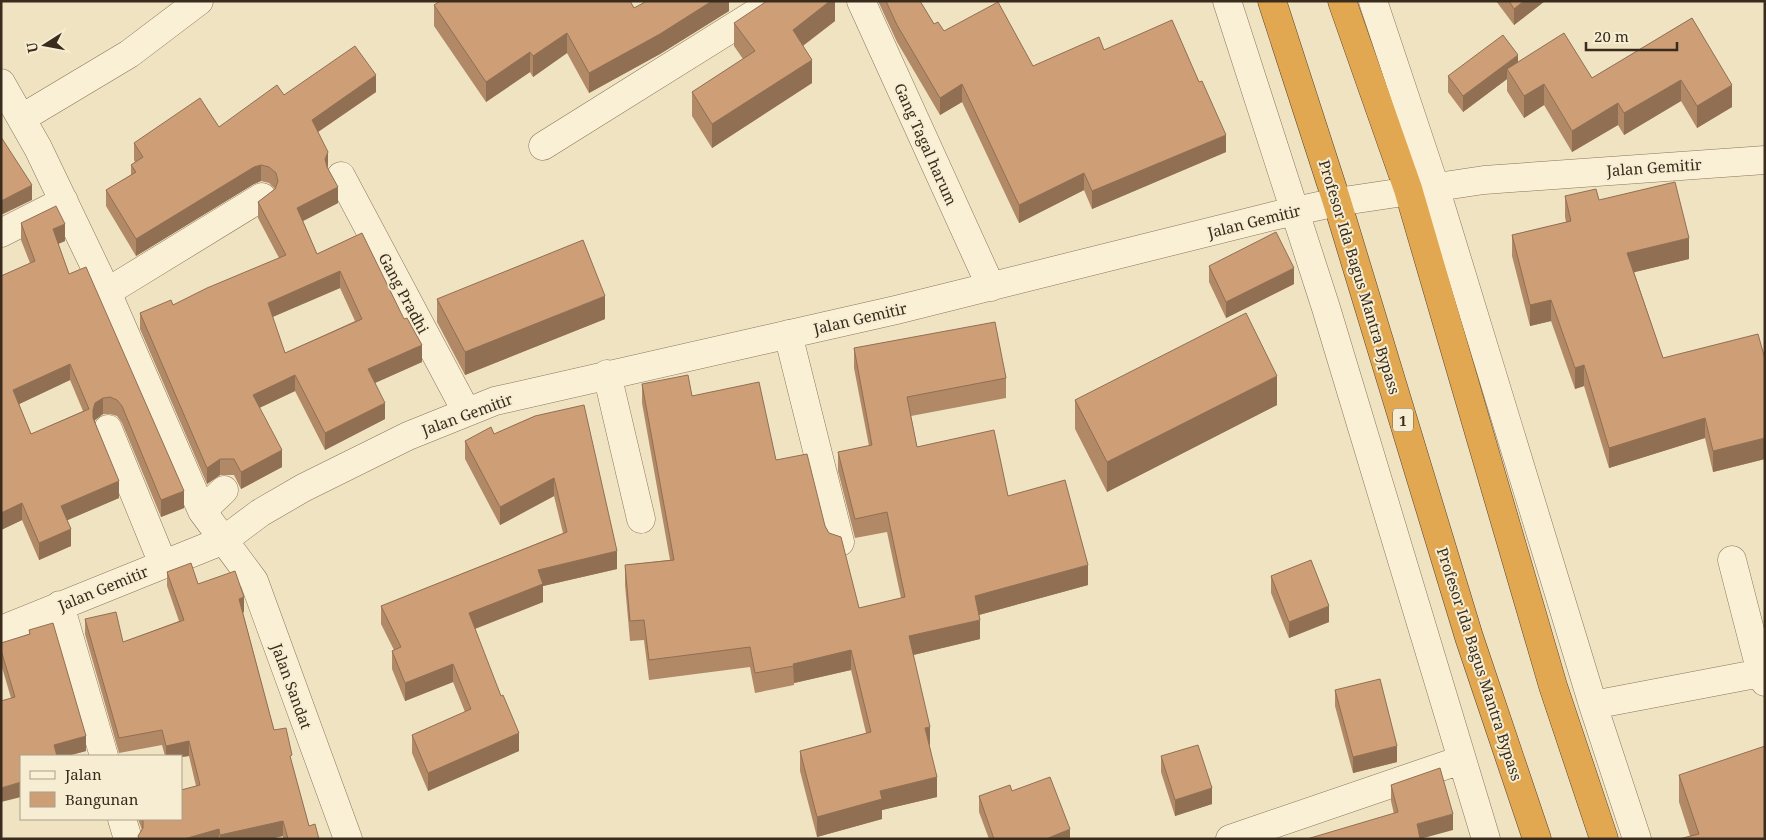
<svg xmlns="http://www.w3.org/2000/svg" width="1766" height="840" viewBox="0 0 1766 840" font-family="'Noto Serif',serif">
	<rect width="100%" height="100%" fill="#efe3c2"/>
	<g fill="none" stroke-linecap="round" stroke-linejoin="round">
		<g stroke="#8a7559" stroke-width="29">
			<path id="minor" d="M861 1 991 287
				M1227 1 1326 308 1486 839
				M1373 1 1435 187 1593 705 1637 839
				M1 83 38 148 107 292 202 511 254 581 348 839
				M22 118 129 54 199 1
				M543 146 775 1
				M341 176 466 411
				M1 233 64 201
				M107 292 262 197
				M788 334 840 542
				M607 374 641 519
				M108 429 163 564
				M202 511 224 490
				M1732 560 1761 673
				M60 605 104 756
				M1 630 224 540 260 513 303 488 408 436 495 401 896 310 1273 216 1337 202 1484 180 1765 160
				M1593 705 1761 673 1765 682
				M122 819 128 839
				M1230 839 1461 760"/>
		</g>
		<g stroke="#57422d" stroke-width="29">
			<path id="highway" d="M1272 1 1337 202 1469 637 1537 839
				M1342 1 1408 189 1553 686 1604 839"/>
		</g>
		<use href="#minor" stroke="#faf0d6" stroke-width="28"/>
		<use href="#highway" stroke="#e1a751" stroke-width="28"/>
	</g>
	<path fill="#b18966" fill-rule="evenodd" d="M437 1H630L634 8 729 1V11L660 54 589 93 567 53 533 77 530 72 486 102 434 26V5L438 3Z
		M835 1V21L803 46 812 83 712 148 692 116V92L743 59 734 46V23Z
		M878 1H920L934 24 944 31 1033 66 1104 50 1226 152 1092 209 1084 190 1019 223 962 102 940 115 897 42Z
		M1496 1H1545L1514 25Z
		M1692 18 1732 107 1697 128 1681 101 1624 135 1618 125 1572 152 1544 105 1524 118 1507 91V79L1463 112 1448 92V76L1518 62 1592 78Z
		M376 92 318 132 338 203 303 221 317 254 362 233 422 362 375 383 385 419 325 450 295 391 259 408 282 467 241 489 234 475H220L207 484 140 329V313L173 305 279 258 258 218V202L275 189 269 183 261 181 254 184 136 256 106 206V190L131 175V165L135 162 134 160V143L219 127 284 95ZM340 288 355 321 285 353 272 317Z
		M1565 196 1599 200 1689 259 1634 272 1663 358 1765 359V459L1713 472 1705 438 1609 468 1584 386 1575 389 1551 321 1530 326 1512 256V235L1566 222 1565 217Z
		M21 223 65 241 58 244 69 274 184 508 161 517 122 423 117 416 110 414H103L95 420V421L119 498 67 520 71 546 39 560 22 520 1 530V276L30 263 21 240ZM70 380 83 411 31 434 19 404Z
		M1209 266 1294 284 1226 318 1209 282Z
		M437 299 605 319 465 375 437 322Z
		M854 348 1006 378V398L911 416 917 447 1008 496 1088 585 979 615 980 639 913 655 930 747 937 797 882 810V819L817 837 800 771V751L866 733 851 670 794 683V685L755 693 750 667 649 680 644 640 630 641 625 585V565L670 560 642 403V384L692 396 776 460 825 526 859 608 901 598 887 532 855 538 838 471V452L869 446 854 368Z
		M1075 400 1277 405 1107 492 1075 429Z
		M535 416 617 569 543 586V602L475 629 519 751 428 791 412 753V735L465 712 453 682 405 701 392 669V651L394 650 381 624V606L563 533 554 496 500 525 465 459V441L494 434Z
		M167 572 198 584 244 612 243 613 274 730 292 764 309 826 319 839H283V836L270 839H138V836L142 830 138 819H181L196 786 189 756 181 757V756H165L162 745 119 753 85 634V619L123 642 179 621 167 586Z
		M1271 576 1329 622 1289 638 1271 593Z
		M29 630 86 751 67 756H21L11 698 1 664V643L29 635Z
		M1335 690 1397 762 1353 773 1335 706Z
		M1161 756 1212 804 1175 816 1161 772Z
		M1679 775 1765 839 1690 836 1679 802Z
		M1391 785 1453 830 1394 814 1391 801Z
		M1012 791 1070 839H989L979 812V796Z"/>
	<path fill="#906f53" d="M712 1H729V11L660 54 589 93V73Z
		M830 1H835V21L793 53V30Z
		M1524 1H1545L1514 25V9Z
		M567 33V53L533 77V56Z
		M530 52V72L486 102V82Z
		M1518 55V71L1507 69V79L1463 112V96Z
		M812 60V83L712 148V124Z
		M376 75V92L312 136V120Z
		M1681 80V101L1624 135V113Z
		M962 84V102L940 115V98Z
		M1544 84V105L1524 118V96Z
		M1732 85V107L1697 128V106Z
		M1618 103V125L1572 152V131Z
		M1226 135V152L1092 209V191Z
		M328 152V168L325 159Z
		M261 165V181L254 184 136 256V239L254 167Z
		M1084 173V190L1019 223V205Z
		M32 185V200L1 215V201Z
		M338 187V203L297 224V208Z
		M65 224V241L53 246V229Z
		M1689 238V259L1627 274V253Z
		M1294 268V284L1226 318V302Z
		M340 271V288L268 319V303Z
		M605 296V319L465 375V352Z
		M1551 300V321L1530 326V305Z
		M422 345V362L368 386V369Z
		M70 364V380L13 407V390Z
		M1584 365V386L1575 389V368Z
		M295 375V391L253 411V395Z
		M1277 376V405L1107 492V462Z
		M103 398V414L95 420 93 427V410L95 403Z
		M385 403V419L325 450V433Z
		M1705 418V438L1609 468V448Z
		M1765 438V459L1713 472V451Z
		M282 450V467L241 489V472Z
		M220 459V475L207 484V468Z
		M554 478V496L500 525V507Z
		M119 481V498L61 523V506Z
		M184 491V508L161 517V500Z
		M22 503V520L1 530V513Z
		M71 529V546L39 560V543Z
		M617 551V569L543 586V602L469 631V613L538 570Z
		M1088 565V585L975 616V596Z
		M244 597V612L239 614V599Z
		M1329 606V622L1289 638V622Z
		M980 620V639L909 656V636Z
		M851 650V670L794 683 793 664Z
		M453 664V682L405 701V683Z
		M930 727V747L925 728Z
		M519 733V751L428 791V773Z
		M86 736V751L67 756H54V745Z
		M189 741V756L181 757V756H166V746Z
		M1397 746V762L1353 773V757Z
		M937 777V797L882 810V819L817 837V817L880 791Z
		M21 782V797L1 802V788Z
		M1212 788V804L1175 816V800Z
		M1453 814V830L1420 839 1417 824Z
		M283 821V836L270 839H220V835Z
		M219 829V839H184Z
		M1070 829V839H1046Z"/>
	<path fill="#ce9f77" stroke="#906f53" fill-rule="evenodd" d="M440 1H630L634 8 647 1H712L660 34 589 73 567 33 533 56 530 52 486 82 434 5Z
		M767 1H830L793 30 812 60 712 124 692 92 755 51 734 23Z
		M886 1H920L934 24 938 22 944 31 998 2 1033 66 1099 37 1104 50 1172 20 1199 82 1202 81 1226 135 1092 191 1084 173 1019 205 962 84 940 98 897 25Z
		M1509 1H1524L1514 9Z
		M1692 18 1732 85 1697 106 1681 80 1624 113 1618 103 1572 131 1544 84 1524 96 1507 69 1564 33 1592 78Z
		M1503 35 1518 55 1463 96 1448 76Z
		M355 46 376 75 312 120 328 152 325 159 327 167 338 187 297 208 317 254 362 233 404 319 407 318 422 345 368 369 385 403 325 433 295 375 253 395 282 450 241 472 234 459H220L207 468 140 313 171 300 173 305 207 288 286 255 258 202 275 189 278 181 276 173 269 167 261 165 254 167 136 239 106 190 136 172 131 165 143 157 134 143 200 98 219 127 277 85 284 95ZM340 271 362 319 285 353 268 303Z
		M1 137 32 185 1 201Z
		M1675 182 1689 238 1627 253 1663 358 1758 334 1765 359V438L1713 451 1705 418 1609 448 1584 365 1575 368 1551 300 1530 305 1512 235 1571 221 1565 196 1596 189 1599 200Z
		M56 206 65 224 53 229 69 274 86 267 184 491 161 500 122 406 117 400 110 397 103 398 95 403 93 410V418L119 481 61 506 71 529 39 543 22 503 1 513V276L35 261 21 223ZM70 364 89 409 31 434 13 390Z
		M1276 232 1294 268 1226 302 1209 266Z
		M583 240 605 296 465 352 437 299Z
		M1246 313 1277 376 1107 462 1075 400Z
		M995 322 1006 378 907 397 917 447 994 430 1008 496 1065 480 1088 565 975 596 980 620 909 636 930 727 925 728 937 777 880 791 882 799 817 817 800 751 871 732 851 650 793 664 794 666 755 673 750 647 649 660 644 620 630 621 625 565 674 560 642 384 688 375 692 396 759 382 776 460 807 454 825 526 829 533 841 537 859 608 905 597 887 512 855 519 838 452 872 445 854 348Z
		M584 405 617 551 538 570 543 584 469 613 501 696 503 695 519 733 428 773 412 735 471 709 453 664 405 683 392 651 401 647 381 606 567 532 554 478 500 507 465 441 491 427 494 434 535 416Z
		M1311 560 1329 606 1289 622 1271 576Z
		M191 563 198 584 235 571 244 597 239 599 274 730 286 728 292 755 290 756 309 826 315 824 319 839H288L283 821 220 835 219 829 184 839H139L138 836 143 828V819H181V790L200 785 189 741 166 746 162 730 119 738 85 619 116 612 123 642 184 620 167 572Z
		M53 623 86 736 54 745 57 756H21V782L1 788V701L15 697 1 650V643L30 634 29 630Z
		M1380 679 1397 746 1353 757 1335 690Z
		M1198 745 1212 788 1175 800 1161 756Z
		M1765 746V839H1679L1699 834 1679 775Z
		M1440 768 1453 814 1417 824 1420 839H1307L1398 812 1391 785Z
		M1050 777 1070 829 1046 839H994L979 796 1010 785 1012 791Z"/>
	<g text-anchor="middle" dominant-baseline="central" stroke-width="4" stroke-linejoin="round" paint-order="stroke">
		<rect fill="#f6edd2" stroke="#726653" stroke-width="1" x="1393" y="408.5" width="20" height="23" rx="4"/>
		<g font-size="14" font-weight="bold" fill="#392c1d">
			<text x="1403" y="420">1</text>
		</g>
		<g font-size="15" fill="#392c1d" stroke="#f6edd2">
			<text transform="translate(926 144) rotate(66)">Gang Tagal harum</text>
			<text transform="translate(1654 167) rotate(-4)">Jalan Gemitir</text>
			<text transform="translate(1254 221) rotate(-14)">Jalan Gemitir</text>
			<text transform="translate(1360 277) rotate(73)">Profesor Ida Bagus Mantra Bypass</text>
			<text transform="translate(404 293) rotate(62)">Gang Pradhi</text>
			<text transform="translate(860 318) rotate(-13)">Jalan Gemitir</text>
			<text transform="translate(467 414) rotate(-20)">Jalan Gemitir</text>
			<text transform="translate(103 588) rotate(-22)">Jalan Gemitir</text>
			<text transform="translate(1480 664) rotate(72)">Profesor Ida Bagus Mantra Bypass</text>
			<text transform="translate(292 686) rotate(70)">Jalan Sandat</text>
		</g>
	</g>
	<rect width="1766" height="840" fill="none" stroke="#392c1d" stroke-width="5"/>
	<rect x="20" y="755" width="162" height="65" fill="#f6edd2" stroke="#aaa08a"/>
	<rect x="30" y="771" width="25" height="8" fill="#faf0d6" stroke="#aaa08a"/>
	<text x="65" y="780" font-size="15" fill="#392c1d">Jalan</text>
	<rect x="30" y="792" width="25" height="15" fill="#ce9f77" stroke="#aaa08a"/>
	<text x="65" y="805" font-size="15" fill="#392c1d">Bangunan</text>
	<g transform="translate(45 45) rotate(259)" stroke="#f6edd2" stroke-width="4" paint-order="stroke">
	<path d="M0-4L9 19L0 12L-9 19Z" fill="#392c1d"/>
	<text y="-8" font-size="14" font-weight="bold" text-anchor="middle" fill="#392c1d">U</text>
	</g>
	<path d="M1586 42v8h91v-8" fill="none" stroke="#392c1d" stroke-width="2.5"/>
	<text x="1594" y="42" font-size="15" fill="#392c1d" stroke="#f6edd2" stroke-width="4" paint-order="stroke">20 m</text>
</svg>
